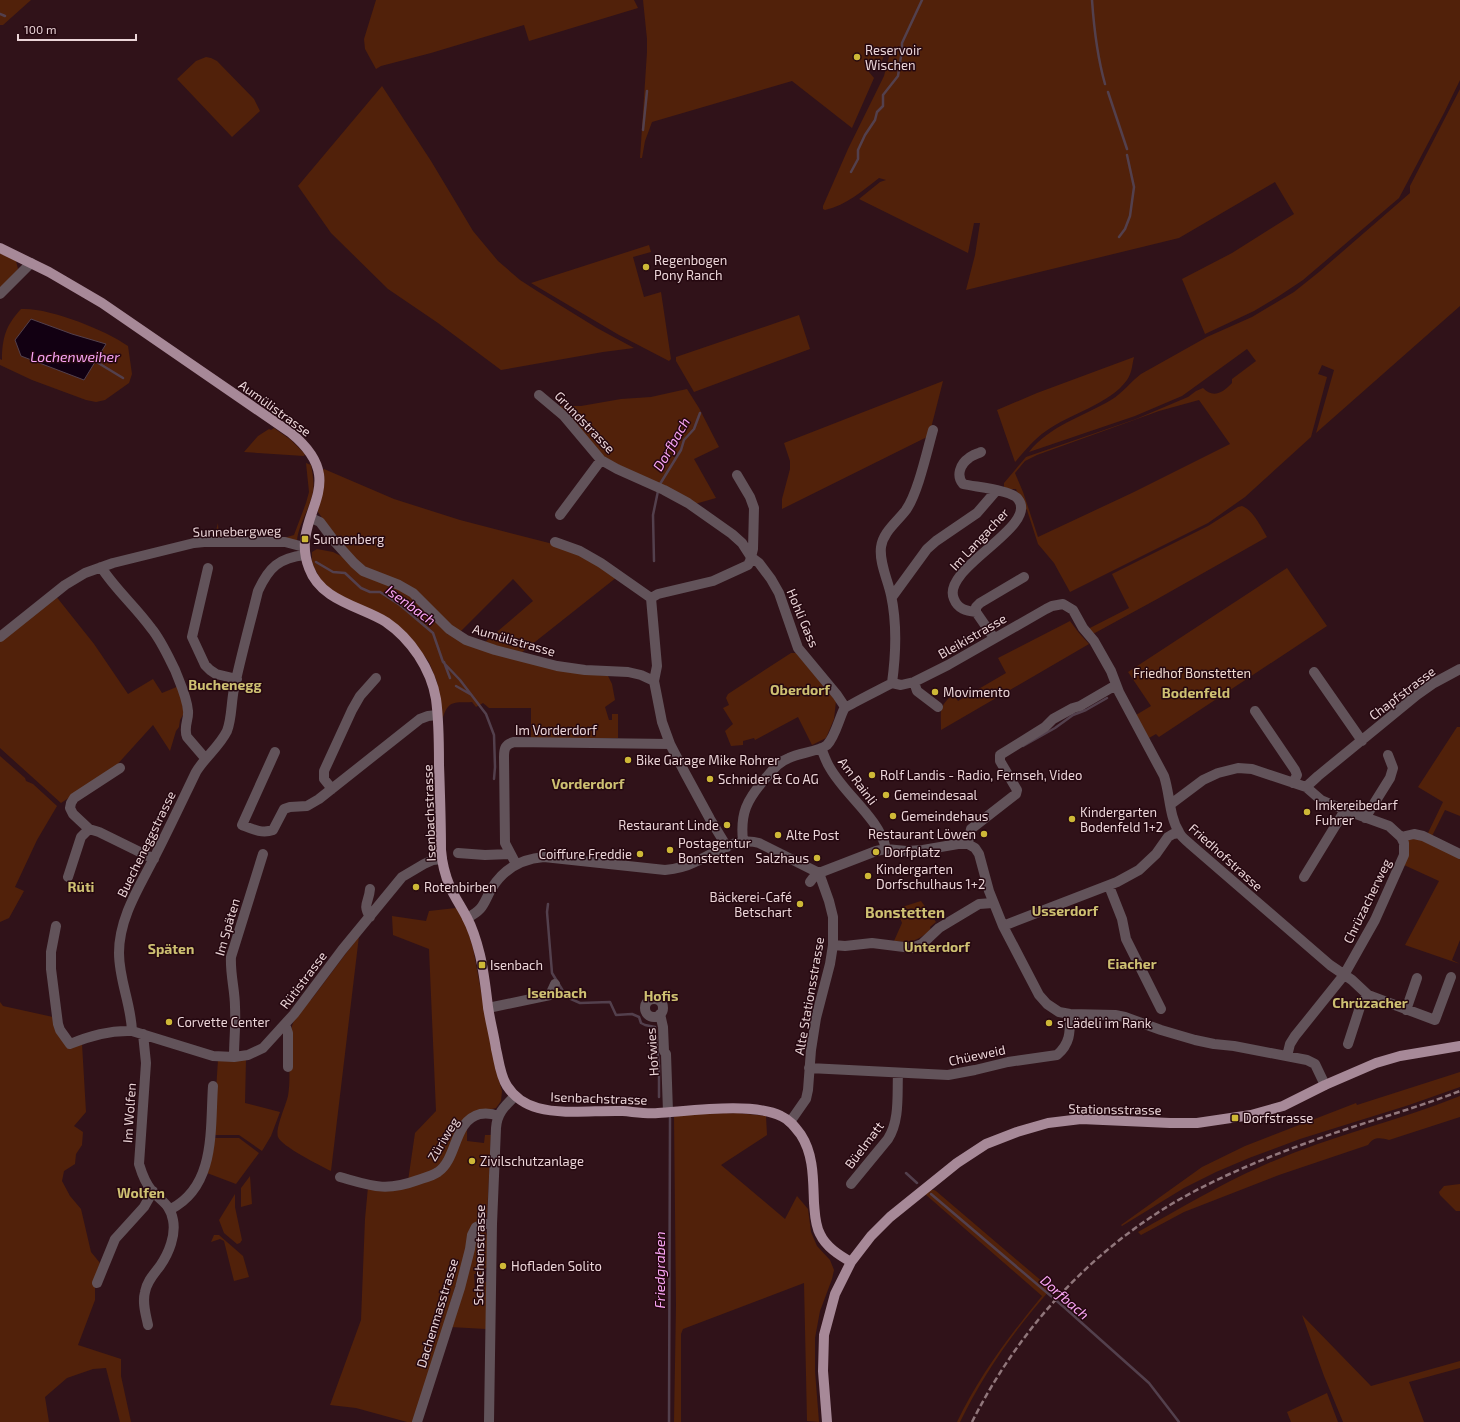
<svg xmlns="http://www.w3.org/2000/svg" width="1460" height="1422" viewBox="0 0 1460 1422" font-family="'Exo 2',sans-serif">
	<rect width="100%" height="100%" fill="#301219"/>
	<path fill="#51210a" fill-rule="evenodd" d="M0 0H31L3 25H0Z
		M376 0H634L638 8 529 41 524 25 431 53 381 66 376 69 365 49 364 39Z
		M643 0H1460V80L1444 113 1399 198 1303 280 1279 296 1254 311 1205 334 1182 279 1232 253 1294 214 1275 182 1179 238 966 290 975 255 980 223H974L968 253 859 199 880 182 886 180 879 178C862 191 847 205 825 210L823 209V206L848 149 884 76 891 49 886 47C882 61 885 63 869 64V72L874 78 852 128 792 81 652 122 645 141 642 158H640L647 52V39Z
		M206 57 211 58 217 61 254 99 260 111 232 137 177 79 196 61Z
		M382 86 431 161 473 231 498 261 520 280 537 291 597 328 634 348 603 352 501 370 438 323 388 289 331 233 298 186Z
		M1460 89V306L1316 433 1334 370 1322 365 1318 374 1327 377 1311 437 1245 497 1208 523 1070 592 1054 563 1038 544 1027 510 1025 509 1016 489H1006L1004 488V483L1026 457 1136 419 1188 397 1196 391 1203 388C1213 399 1224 392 1232 383V379L1256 361 1247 349 1182 396 1135 416 1029 452C1049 426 1084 416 1111 400 1123 393 1130 382 1141 374L1207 337 1252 317 1294 292 1319 272 1410 193V186ZM1199 400 1230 444 1134 492 1038 537 1023 492 1015 473 1025 461 1037 455 1159 411Z
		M649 245 651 252 633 257 644 297 661 292 671 359 669 361 619 335 531 283Z
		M0 253 16 261 18 269 0 289Z
		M21 309C48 307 106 330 128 346L132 374 129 383 105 400 96 402 86 400 32 380 0 365V359L2 360C2 338 6 325 21 309ZM72 334 105 345 84 380Z
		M799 315 810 349 694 392 676 361V357Z
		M1134 357C1132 365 1132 373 1127 380 1110 404 1069 414 1046 431 1034 439 1025 451 1015 462L997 410 1037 393Z
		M943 381 929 436 782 509V499L790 469V461L784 443Z
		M687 389 699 408 719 447 694 459 716 498 695 504 599 455 555 406H581L621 399 651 397Z
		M274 428 291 440 305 454 304 456 244 452 258 436 269 429 271 430Z
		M306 463 311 465C313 476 315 486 312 496 308 512 298 526 297 541H210L215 534 218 523 219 540H249V537H287L294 535 306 503 309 492Z
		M324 469 394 499 460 520 553 544 583 557 617 577 521 653 484 643 533 601 513 579 460 632 447 634 569 672 608 676 612 684 615 700 605 707 609 720H612V714H618V738H531V708H489L483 703 476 707 472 702C456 703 449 699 443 717H442L437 682 429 662 409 636 341 596 324 585 315 569 312 562V552L317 549 333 552 345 558 338 541 318 512 322 470Z
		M1242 506C1253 510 1261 527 1267 537L1159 598 1093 634 1088 629 1129 608 1112 574 1208 526 1238 507Z
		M1287 568 1327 626 1159 737 1156 734 1149 738 1136 715 1151 706 1128 672Z
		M55 595 94 644 128 694 153 679 162 693 179 686 184 713 180 720 179 727 176 731 170 751 153 725 114 768 61 803 0 748V639Z
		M1070 621 1079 633 1089 644 941 730C941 710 938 708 953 694L958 701 1006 673 998 658Z
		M791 653H796L836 701 834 719 826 738 812 745 798 717 755 740 754 738 743 741V745L731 746 725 731 733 724 723 708 729 705 726 698 728 694Z
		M1457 727H1460V816L1445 810 1431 838 1427 835 1443 802 1418 787Z
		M0 756 25 778 26 781 33 784 57 806 37 840 15 887 24 891 9 918 0 922Z
		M1422 838 1460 857V940L1452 960 1460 964 1405 945 1439 881 1404 865 1408 839Z
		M921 901 936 922 930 927 931 930C916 941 913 943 894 941L902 923 898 912 902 907Z
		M456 908 466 925 473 948 495 1067 502 1091 501 1101 496 1108 479 1112 439 1168 408 1181 415 1133 436 1111 429 949 393 935 392 916 426 921 429 911Z
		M359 936 331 1171C321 1166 281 1146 278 1137 275 1129 286 1105 288 1096 292 1073 286 1048 292 1026 295 1016 302 1008 308 1000H311Z
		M0 1002 3 1006 53 1017 70 1044H82L86 1112 74 1126 83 1132 82 1145 76 1154 75 1164 64 1171 62 1181 70 1196 81 1209 91 1252 100 1263 95 1277V1300L78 1345 121 1359V1376L131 1422H120L106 1368 93 1369 67 1378 45 1397 49 1422H0Z
		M246 1059 245 1103 280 1112 271 1136 262 1151 239 1135H213L218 1060Z
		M1460 1072V1087L1409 1105 1300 1139 1249 1158 1216 1172 1184 1188 1122 1226 1121 1225 1202 1167 1245 1146 1356 1103 1357 1105Z
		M1460 1096V1117L1389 1140C1380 1137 1373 1137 1368 1145L1279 1175 1184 1212 1141 1235 1138 1232C1179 1209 1219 1185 1262 1166 1326 1137 1395 1122 1460 1096Z
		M737 1113 766 1116 767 1135 721 1165 785 1219 797 1196 808 1209 811 1232 817 1246 830 1260 834 1270 832 1279 820 1311 815 1338V1371L819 1422 807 1421 804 1283 683 1329 681 1334V1422H674L676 1305 674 1117C682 1112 725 1114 737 1113Z
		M467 1128V1141L484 1143 485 1135H491L487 1217 474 1223 415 1422H407L356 1408 330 1405 361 1320 365 1219 368 1187 432 1177Z
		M212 1138H239L259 1153 236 1184 207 1173Z
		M250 1176 252 1204 241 1207V1188Z
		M1460 1184V1211H1456L1440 1195 1439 1192 1444 1186Z
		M930 1190H934L936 1191 1051 1289C1015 1329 984 1373 960 1422H957C979 1376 1010 1335 1042 1296L925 1194Z
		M235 1194V1207L242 1240 240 1243 237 1244 224 1233 219 1220Z
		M482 1229H484L487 1235V1267L481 1274H474L475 1291H484V1284L486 1281V1329L450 1327 474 1236Z
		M214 1235H219L243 1256 249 1277 234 1281 224 1241 220 1239 211 1242Z
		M1302 1315 1371 1386 1460 1361V1368L1409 1382 1424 1422H1343L1324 1376Z
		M1327 1393 1338 1422H1291L1287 1412Z"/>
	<path fill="#120012" stroke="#53404d" d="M31 319 72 334 106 344 84 380 21 356 15 340Z"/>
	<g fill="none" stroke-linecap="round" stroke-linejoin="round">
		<path stroke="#53404d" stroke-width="2.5" d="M1092 0C1094 29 1097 56 1105 84
			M0 14 5 16
			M1108 92 1127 149
			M643 130 647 91
			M851 172 858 159V150L865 135 875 120 877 112 883 106V95L898 76 902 50V43L922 0
			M1119 237 1125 229 1130 216 1134 187 1127 155
			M95 361 123 378
			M660 484 681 450 684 440 694 429 700 413
			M654 561 653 515 658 491
			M316 562 333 572 345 573 361 588 370 592H380L400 605 433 633 443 662 460 680 486 714 494 735 495 767 494 779
			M444 662 450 678
			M456 686 470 694
			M1023 746 1055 728 1073 715 1086 710 1107 698
			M548 904 547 912 552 973 563 991 571 999 580 1003 610 1002 616 1015 632 1014 639 1017 641 1023 645 1025 655 1027 659 1066V1097
			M906 1173 917 1183
			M931 1194 1065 1308 1149 1383 1179 1422
			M669 1422 670 1118"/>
		<path stroke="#62535a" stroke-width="10" d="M0 294 31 263
			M539 395 564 416 601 460 617 469 664 490 688 503 732 534 742 543 751 557 759 563 771 579 779 593 798 648 837 695 845 707
			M981 452C977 454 972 455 969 458 960 464 956 476 963 484 975 487 1012 490 1018 499 1040 527 940 568 954 599 958 609 966 611 976 612L994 638
			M560 515 601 460
			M311 518 320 522 335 542 354 563 363 571 399 585 413 593 449 629 466 640 495 650 557 666 585 670 628 672 641 675 654 681
			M555 542 580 551 601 563 651 598
			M101 567C115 589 135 606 151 628 161 640 168 656 175 670 180 683 187 697 188 711 189 720 183 727 187 737L205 758
			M208 568 192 637 205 665 210 670 216 674 237 679
			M892 597 927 549 936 541 977 513 996 491
			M976 612V607L980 603 1024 577
			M0 637 65 585 85 573 113 563 194 543 204 542H285L304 547
			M1314 672 1362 741
			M914 682 917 691 938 707
			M892 683 901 685 914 682 948 665 1046 609 1052 606 1063 604 1073 610 1083 628 1094 641 1111 671 1119 692 1164 776C1170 794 1169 816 1179 832 1181 837 1186 840 1190 844L1330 965 1352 980 1368 995 1435 1020 1451 977
			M892 683C896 654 897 623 891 595 888 580 879 563 881 547 883 532 897 522 906 510 918 493 927 451 933 430
			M1255 711 1295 770 1297 775 1293 783
			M821 748C824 755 826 762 830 768 846 796 879 818 886 849
			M275 752 242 825C252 829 262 834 273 830L284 809 290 807 307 806 319 799 420 719 428 716 437 715
			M120 768 74 798 71 803 70 808 73 814 89 829 99 832 154 859
			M1306 787 1318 776 1417 695 1434 683 1460 669
			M332 789 324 779V771L352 710 360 696 376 678
			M1171 804 1203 780 1218 773 1238 768 1252 769 1306 787 1321 800 1345 810 1389 826 1401 837 1404 843V855L1375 920 1344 975 1295 1036 1290 1044 1287 1056
			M1365 818 1390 778 1393 768 1388 755
			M1401 837 1414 834 1423 836 1460 854
			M743 841C740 813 747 800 764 780 772 771 778 762 789 758 799 753 820 751 827 745 835 737 839 719 844 709 846 706 885 687 892 683
			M968 844 971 829 1016 794 1017 790 1000 761V755L1045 727 1053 719 1073 708 1080 706 1116 685
			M727 847 710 819 685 773 670 744 662 722 654 681 657 666 651 598 658 594 713 581 748 565 750 561 753 549 754 508 750 497 737 475
			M458 853 485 855 510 854
			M516 864 505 843 504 757C504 749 505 744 514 742L670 744
			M68 877 81 837 89 829
			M1304 877 1345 810
			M810 882 813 878
			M1109 886 1122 919 1126 939 1161 1009
			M370 917C362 904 369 903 370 889
			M467 918C485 909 483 903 492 888 504 868 521 859 544 857L665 870C675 869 685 867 695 862 716 853 736 836 759 843L819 873 876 851 886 849 906 851 923 850 958 844H968L975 848 979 854 989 891 1003 926 1039 995 1047 1004 1059 1012 1070 1014 1115 1015 1125 1017 1161 1030 1195 1040 1214 1044 1234 1046 1307 1060 1315 1064 1325 1085
			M56 926 51 952V969L58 1024 60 1030 70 1044C89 1036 110 1030 132 1031L213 1056 234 1057 248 1055 263 1048 294 1014 342 950 402 877 424 864 433 860 442 859
			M1003 926 1117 882 1139 870 1156 854 1168 837 1173 834 1179 833
			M833 945 845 946 872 943 912 948 922 944 939 928 979 904 993 903
			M645 1008a9 9 0 1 1 18 0a9 9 0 1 1-18 0Z
			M488 1008 550 995 555 984
			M1406 1010 1417 978
			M660 1014 663 1027 664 1051 666 1054 668 1112
			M285 1024 288 1033V1067
			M132 1031C131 1004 119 980 119 953 119 919 138 889 153 860 168 831 182 801 196 772 205 757 219 747 227 731 232 718 231 703 234 689 241 656 250 624 258 591 269 567 279 558 305 555
			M143 1034 146 1063 139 1164C142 1174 145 1183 152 1191 162 1202 170 1204 173 1220 176 1235 169 1253 160 1266 154 1274 147 1281 145 1292 142 1303 146 1315 148 1325
			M1348 1044 1361 1004 1368 995
			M234 1057C234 1040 236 1024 235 1007 235 990 230 974 231 957L263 854
			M809 1068 948 1075 975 1070 1008 1062 1057 1055C1071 1043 1070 1031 1070 1014
			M790 1122 806 1099 808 1090 811 1050 816 1018 830 964 833 945V917L829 901 819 873
			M340 1177C372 1186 385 1192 418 1180 424 1178 432 1176 438 1172 458 1158 453 1121 480 1114 487 1113 491 1113 498 1116
			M851 1184 888 1139C900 1120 897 1095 898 1073
			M171 1209C216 1186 210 1129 213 1086
			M97 1283 115 1239 144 1207 153 1191
			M417 1422 460 1288 470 1249 472 1235 476 1227 483 1224H492
			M489 1422 492 1224 496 1128C497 1113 505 1106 515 1096"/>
		<path stroke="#a78998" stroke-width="10" d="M0 248 49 272 102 303 291 433C355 486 288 514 309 568 321 601 360 606 386 622 411 639 431 669 436 699 439 721 439 743 439 765 440 793 441 821 441 850 442 863 445 875 450 887 455 898 462 908 467 918 473 929 477 943 480 955 484 972 486 990 488 1007 490 1021 494 1035 496 1049 499 1061 500 1075 507 1086 514 1097 526 1105 538 1108 564 1115 596 1110 623 1111 635 1112 646 1114 658 1113 690 1111 753 1102 781 1116 790 1120 795 1127 801 1135 814 1155 813 1180 814 1203 815 1214 815 1225 820 1234 826 1247 839 1255 851 1262
			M827 1422 823 1371 824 1335 835 1294 851 1262 871 1236 890 1217 957 1163 986 1144 1017 1132 1048 1123 1081 1119 1170 1123H1197L1251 1115 1283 1106 1325 1085 1376 1063 1400 1056 1460 1046"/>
		<path stroke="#90767b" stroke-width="2.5" stroke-dasharray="6 3" stroke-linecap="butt" d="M972 1422C1018 1331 1087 1254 1175 1202 1218 1177 1265 1158 1312 1141 1361 1123 1411 1110 1460 1091"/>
	</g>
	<g fill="#ceb837" stroke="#250810" stroke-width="1.5">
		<circle cx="857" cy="57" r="4"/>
		<circle cx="646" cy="267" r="4"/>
		<rect x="301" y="535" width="8" height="8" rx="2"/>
		<circle cx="935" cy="692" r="4"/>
		<circle cx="628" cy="760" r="4"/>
		<circle cx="872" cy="775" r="4"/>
		<circle cx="710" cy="779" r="4"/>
		<circle cx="886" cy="795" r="4"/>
		<circle cx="1307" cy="812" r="4"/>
		<circle cx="893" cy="816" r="4"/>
		<circle cx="1072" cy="819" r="4"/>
		<circle cx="727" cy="825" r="4"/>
		<circle cx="984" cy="834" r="4"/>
		<circle cx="778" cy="835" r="4"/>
		<circle cx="670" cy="850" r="4"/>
		<circle cx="876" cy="852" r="4"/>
		<circle cx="640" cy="854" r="4"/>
		<circle cx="817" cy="858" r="4"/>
		<circle cx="868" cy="876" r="4"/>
		<circle cx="416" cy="887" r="4"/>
		<circle cx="800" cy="904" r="4"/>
		<rect x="478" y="961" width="8" height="8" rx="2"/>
		<circle cx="169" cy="1022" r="4"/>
		<circle cx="1049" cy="1023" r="4"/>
		<rect x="1231" y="1114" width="8" height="8" rx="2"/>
		<circle cx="472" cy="1161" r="4"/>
		<circle cx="503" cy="1266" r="4"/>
	</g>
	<g text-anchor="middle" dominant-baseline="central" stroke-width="3" stroke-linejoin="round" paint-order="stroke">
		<g font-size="13" fill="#ebd5d8" stroke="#250810" text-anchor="start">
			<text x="865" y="50">Reservoir<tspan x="865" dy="15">Wischen</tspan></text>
			<text x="654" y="260">Regenbogen<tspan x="654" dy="15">Pony Ranch</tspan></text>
			<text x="313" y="539">Sunnenberg</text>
			<text x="943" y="692">Movimento</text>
			<text x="636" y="760">Bike Garage Mike Rohrer</text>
			<text x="880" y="775">Rolf Landis - Radio, Fernseh, Video</text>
			<text x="718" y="779">Schnider &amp; Co AG</text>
			<text x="894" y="795">Gemeindesaal</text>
			<text x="1315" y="805">Imkereibedarf<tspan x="1315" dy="15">Fuhrer</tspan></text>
			<text x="1080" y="812">Kindergarten<tspan x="1080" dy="15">Bodenfeld 1+2</tspan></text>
			<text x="901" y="816">Gemeindehaus</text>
			<text x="719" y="825" text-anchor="end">Restaurant Linde</text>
			<text x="976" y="834" text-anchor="end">Restaurant Löwen</text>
			<text x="786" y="835">Alte Post</text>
			<text x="678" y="843">Postagentur<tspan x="678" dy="15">Bonstetten</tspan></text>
			<text x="884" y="852">Dorfplatz</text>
			<text x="632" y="854" text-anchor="end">Coiffure Freddie</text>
			<text x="809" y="858" text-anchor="end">Salzhaus</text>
			<text x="876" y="869">Kindergarten<tspan x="876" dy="15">Dorfschulhaus 1+2</tspan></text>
			<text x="424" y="887">Rotenbirben</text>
			<text x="792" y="897" text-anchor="end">Bäckerei-Café<tspan x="792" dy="15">Betschart</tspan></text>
			<text x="490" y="965">Isenbach</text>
			<text x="177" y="1022">Corvette Center</text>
			<text x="1057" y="1023">s'Lädeli im Rank</text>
			<text x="1243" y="1118">Dorfstrasse</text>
			<text x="480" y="1161">Zivilschutzanlage</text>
			<text x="511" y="1266">Hofladen Solito</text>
		</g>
		<g font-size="13" fill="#ebd5d8" stroke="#250810">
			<text transform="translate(275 408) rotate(36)">Aumülistrasse</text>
			<text transform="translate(585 422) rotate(46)">Grundstrasse</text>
			<text transform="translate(237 531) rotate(-1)">Sunnebergweg</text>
			<text transform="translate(979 539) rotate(-47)">Im Langacher</text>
			<text transform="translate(803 618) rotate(67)">Hohli Gass</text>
			<text transform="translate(972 636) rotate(-30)">Bleikistrasse</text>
			<text transform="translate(514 640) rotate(16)">Aumülistrasse</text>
			<text transform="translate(1402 693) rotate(-37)">Chapfstrasse</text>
			<text x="556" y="730">Im Vorderdorf</text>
			<text transform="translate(858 781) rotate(53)">Am Rainli</text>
			<text transform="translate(429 813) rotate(-92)">Isenbachstrasse</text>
			<text transform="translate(146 844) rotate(-64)">Buecheneggstrasse</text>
			<text transform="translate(1226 857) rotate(42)">Friedhofstrasse</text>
			<text transform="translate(1367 901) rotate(-64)">Chrüzacherweg</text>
			<text transform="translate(227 927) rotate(-74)">Im Späten</text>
			<text transform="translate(303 980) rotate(-53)">Rütistrasse</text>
			<text transform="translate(809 996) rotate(-80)">Alte Stationsstrasse</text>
			<text transform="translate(652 1052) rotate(-94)">Hofwies</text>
			<text transform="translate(977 1055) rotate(-12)">Chüeweid</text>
			<text transform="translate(599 1098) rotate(2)">Isenbachstrasse</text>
			<text transform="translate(1115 1109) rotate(1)">Stationsstrasse</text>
			<text transform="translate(129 1113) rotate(-86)">Im Wolfen</text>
			<text transform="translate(443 1139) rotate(-59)">Züriweg</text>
			<text transform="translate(864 1145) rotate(-53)">Büelmatt</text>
			<text transform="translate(479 1255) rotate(-89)">Schachenstrasse</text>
			<text transform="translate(437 1313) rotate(-73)">Dachenmasstrasse</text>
		</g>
		<g font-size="13" fill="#f1dad1" stroke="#250810">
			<text x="1192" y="673">Friedhof Bonstetten</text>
		</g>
		<g font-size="14" font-style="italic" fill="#faa5f5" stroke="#250810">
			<text x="75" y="356">Lochenweiher</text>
			<text transform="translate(671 444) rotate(-60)">Dorfbach</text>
			<text transform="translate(411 605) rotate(36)">Isenbach</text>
			<text transform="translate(659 1270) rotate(-90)">Friedgraben</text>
			<text transform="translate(1065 1297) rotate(41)">Dorfbach</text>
		</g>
		<g font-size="14" font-weight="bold" fill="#cec072" stroke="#250810">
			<text x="225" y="684">Buchenegg</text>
			<text x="800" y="689">Oberdorf</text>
			<text x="1196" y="692">Bodenfeld</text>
			<text x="588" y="783">Vorderdorf</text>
			<text x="81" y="886">Rüti</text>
			<text x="1065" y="910">Usserdorf</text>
			<text x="937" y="946">Unterdorf</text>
			<text x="171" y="948">Späten</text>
			<text x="1132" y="963">Eiacher</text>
			<text x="557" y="992">Isenbach</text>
			<text x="661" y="995">Hofis</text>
			<text x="1370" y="1002">Chrüzacher</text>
			<text x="141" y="1192">Wolfen</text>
		</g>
		<g font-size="15" font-weight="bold" fill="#cec072" stroke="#250810">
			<text x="905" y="912">Bonstetten</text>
		</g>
	</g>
	<path d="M18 34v6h118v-6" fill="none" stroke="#ebd5d8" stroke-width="2"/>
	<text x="24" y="34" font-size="12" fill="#ebd5d8" stroke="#250810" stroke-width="3" paint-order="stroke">100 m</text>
</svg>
